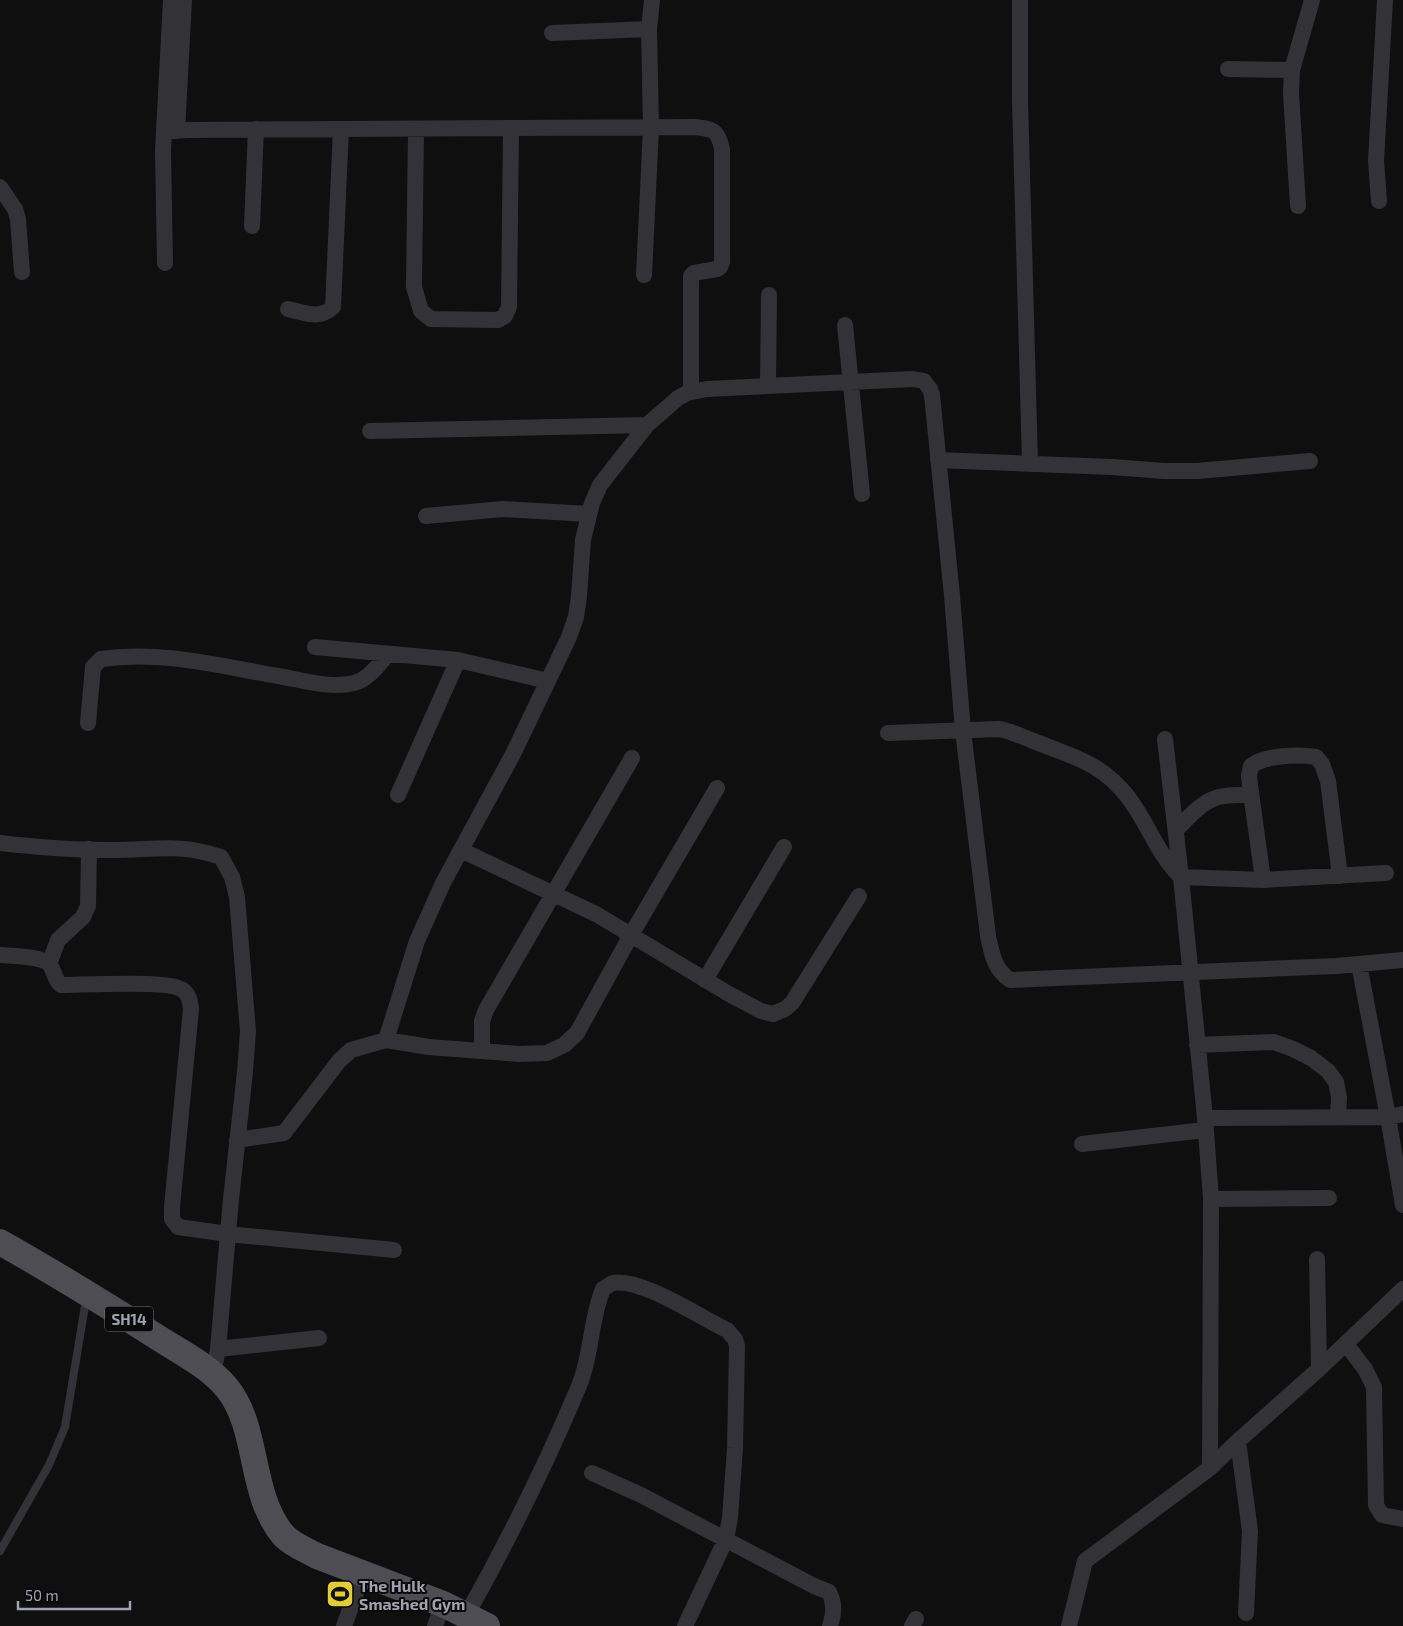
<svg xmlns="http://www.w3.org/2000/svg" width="1403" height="1626" viewBox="0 0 1403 1626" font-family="'Exo 2',sans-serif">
	<rect width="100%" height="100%" fill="#0f0f10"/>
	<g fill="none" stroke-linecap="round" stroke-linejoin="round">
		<path stroke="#333237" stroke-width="8" d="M0 1551 49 1465 65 1427 86 1300"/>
		<path stroke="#333237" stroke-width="16" d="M1020 0V100L1030 463
			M552 33 649 29
			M1228 69 1292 70
			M416 129 414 287 421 311 431 319 498 320 505 316 509 307 511 129
			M164 131 171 0
			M177 131 184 0
			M0 187 15 209 18 219 22 272
			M1379 201 1376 161 1385 0
			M1298 206 1291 93 1292 70 1312 0
			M252 226 256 129
			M165 263 163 151 164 131 190 130 695 127C713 129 718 130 722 149V262L720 267 717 269 694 273 691 276V392
			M644 275 651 128 649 29 652 0
			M288 309C306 313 319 320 333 307L341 129
			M845 325 862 494
			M768 385 769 295
			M370 431 647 425
			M938 460 1112 467 1164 471H1197L1310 461
			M426 516 503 509 589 514
			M315 647 458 660 548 681
			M88 723 93 667 101 659C160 650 220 666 278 676 302 680 330 689 354 683 369 679 378 665 388 654
			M888 733 999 729C1011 731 1020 736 1031 740 1070 756 1100 761 1128 797 1148 823 1157 854 1181 877L1263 880 1386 873
			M1165 739 1181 877 1205 1118 1211 1199 1210 1468
			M398 795 458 660
			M1176 830C1188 818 1202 801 1219 797 1229 794 1241 795 1251 795
			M0 843C35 847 72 850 107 850 150 851 178 842 221 857L232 877 237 897 248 1031 245 1072 231 1199 218 1349 213 1374
			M461 850 596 914 729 994 761 1011 773 1014 785 1009 792 1003 859 896
			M1263 880 1250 785 1249 776 1251 766C1265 755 1299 754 1316 757L1322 764 1328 781 1340 876
			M0 955C12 956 43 956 50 965 55 972 54 979 61 985 82 985 167 980 181 989 189 993 190 1001 191 1009L172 1207V1219L178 1227 228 1234 394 1250
			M49 964 58 940 83 917 88 906 89 849
			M1359 964 1388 1117 1403 1205
			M705 980 784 847
			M386 1040 417 941 443 883 513 754 569 637 576 617 579 596 583 540 592 503 600 485 647 425 678 398 687 393 707 389 913 379 924 381 930 389 932 395 952 596 963 731 988 936C992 954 994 969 1010 980L1336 966 1403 960
			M1197 1045 1274 1042 1293 1049 1311 1058 1328 1071 1336 1082 1339 1097 1338 1117
			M482 1051V1021L486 1010 632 758
			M1205 1118 1388 1117 1403 1114
			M237 1140 284 1133 339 1061 351 1050 386 1040 429 1047 519 1054 547 1053 564 1045 577 1033 631 935 717 788
			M1082 1144 1205 1130
			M1211 1199 1329 1198
			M1317 1259 1319 1369
			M1346 1344 1365 1369 1374 1387 1376 1505 1382 1515 1403 1519
			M218 1349 319 1338
			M1238 1441 1250 1531 1246 1613
			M592 1473 641 1495 814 1586 829 1592C835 1604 834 1613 830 1626
			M466 1616C508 1541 546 1465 579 1386 592 1355 590 1320 603 1289 606 1287 610 1284 613 1283 640 1277 701 1318 727 1330L735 1339 737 1346 735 1448 730 1518 726 1539 685 1626
			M344 1626 363 1573
			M435 1626 443 1604
			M912 1626 916 1619
			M1069 1626 1085 1561 1210 1468 1238 1441 1319 1369 1403 1289"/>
		<path stroke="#4d4d53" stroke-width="26" d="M0 1242C53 1272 105 1304 157 1337 180 1352 209 1366 227 1388 260 1429 248 1494 284 1536 293 1545 306 1550 317 1556L443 1604 487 1626"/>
	</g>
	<defs>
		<g id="stadium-square" transform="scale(1.4375)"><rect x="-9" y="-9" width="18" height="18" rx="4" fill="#e0cd37" stroke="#0a0a0b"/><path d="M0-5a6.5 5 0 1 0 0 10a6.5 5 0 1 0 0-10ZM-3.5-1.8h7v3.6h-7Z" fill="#111"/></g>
	</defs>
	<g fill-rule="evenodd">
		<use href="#stadium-square" x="340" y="1594"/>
	</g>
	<g text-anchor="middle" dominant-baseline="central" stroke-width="4" stroke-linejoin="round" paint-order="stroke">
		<rect fill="#0a0a0b" stroke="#74747e" stroke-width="1" x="105" y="1306.5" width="48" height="25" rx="4"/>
		<g font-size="15" font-weight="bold" fill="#a1a2b0">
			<text x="129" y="1319">SH14</text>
		</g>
		<g font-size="16" font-weight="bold" fill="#a1a2b0" stroke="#0a0a0b" text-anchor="start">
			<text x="359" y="1585">The Hulk<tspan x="359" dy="18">Smashed Gym</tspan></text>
		</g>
	</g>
	<path d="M18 1601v8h112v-8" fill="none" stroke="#a1a2b0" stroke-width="2.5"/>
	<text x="25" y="1601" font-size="15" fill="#a1a2b0" stroke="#0a0a0b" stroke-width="4" paint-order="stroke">50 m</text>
</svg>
